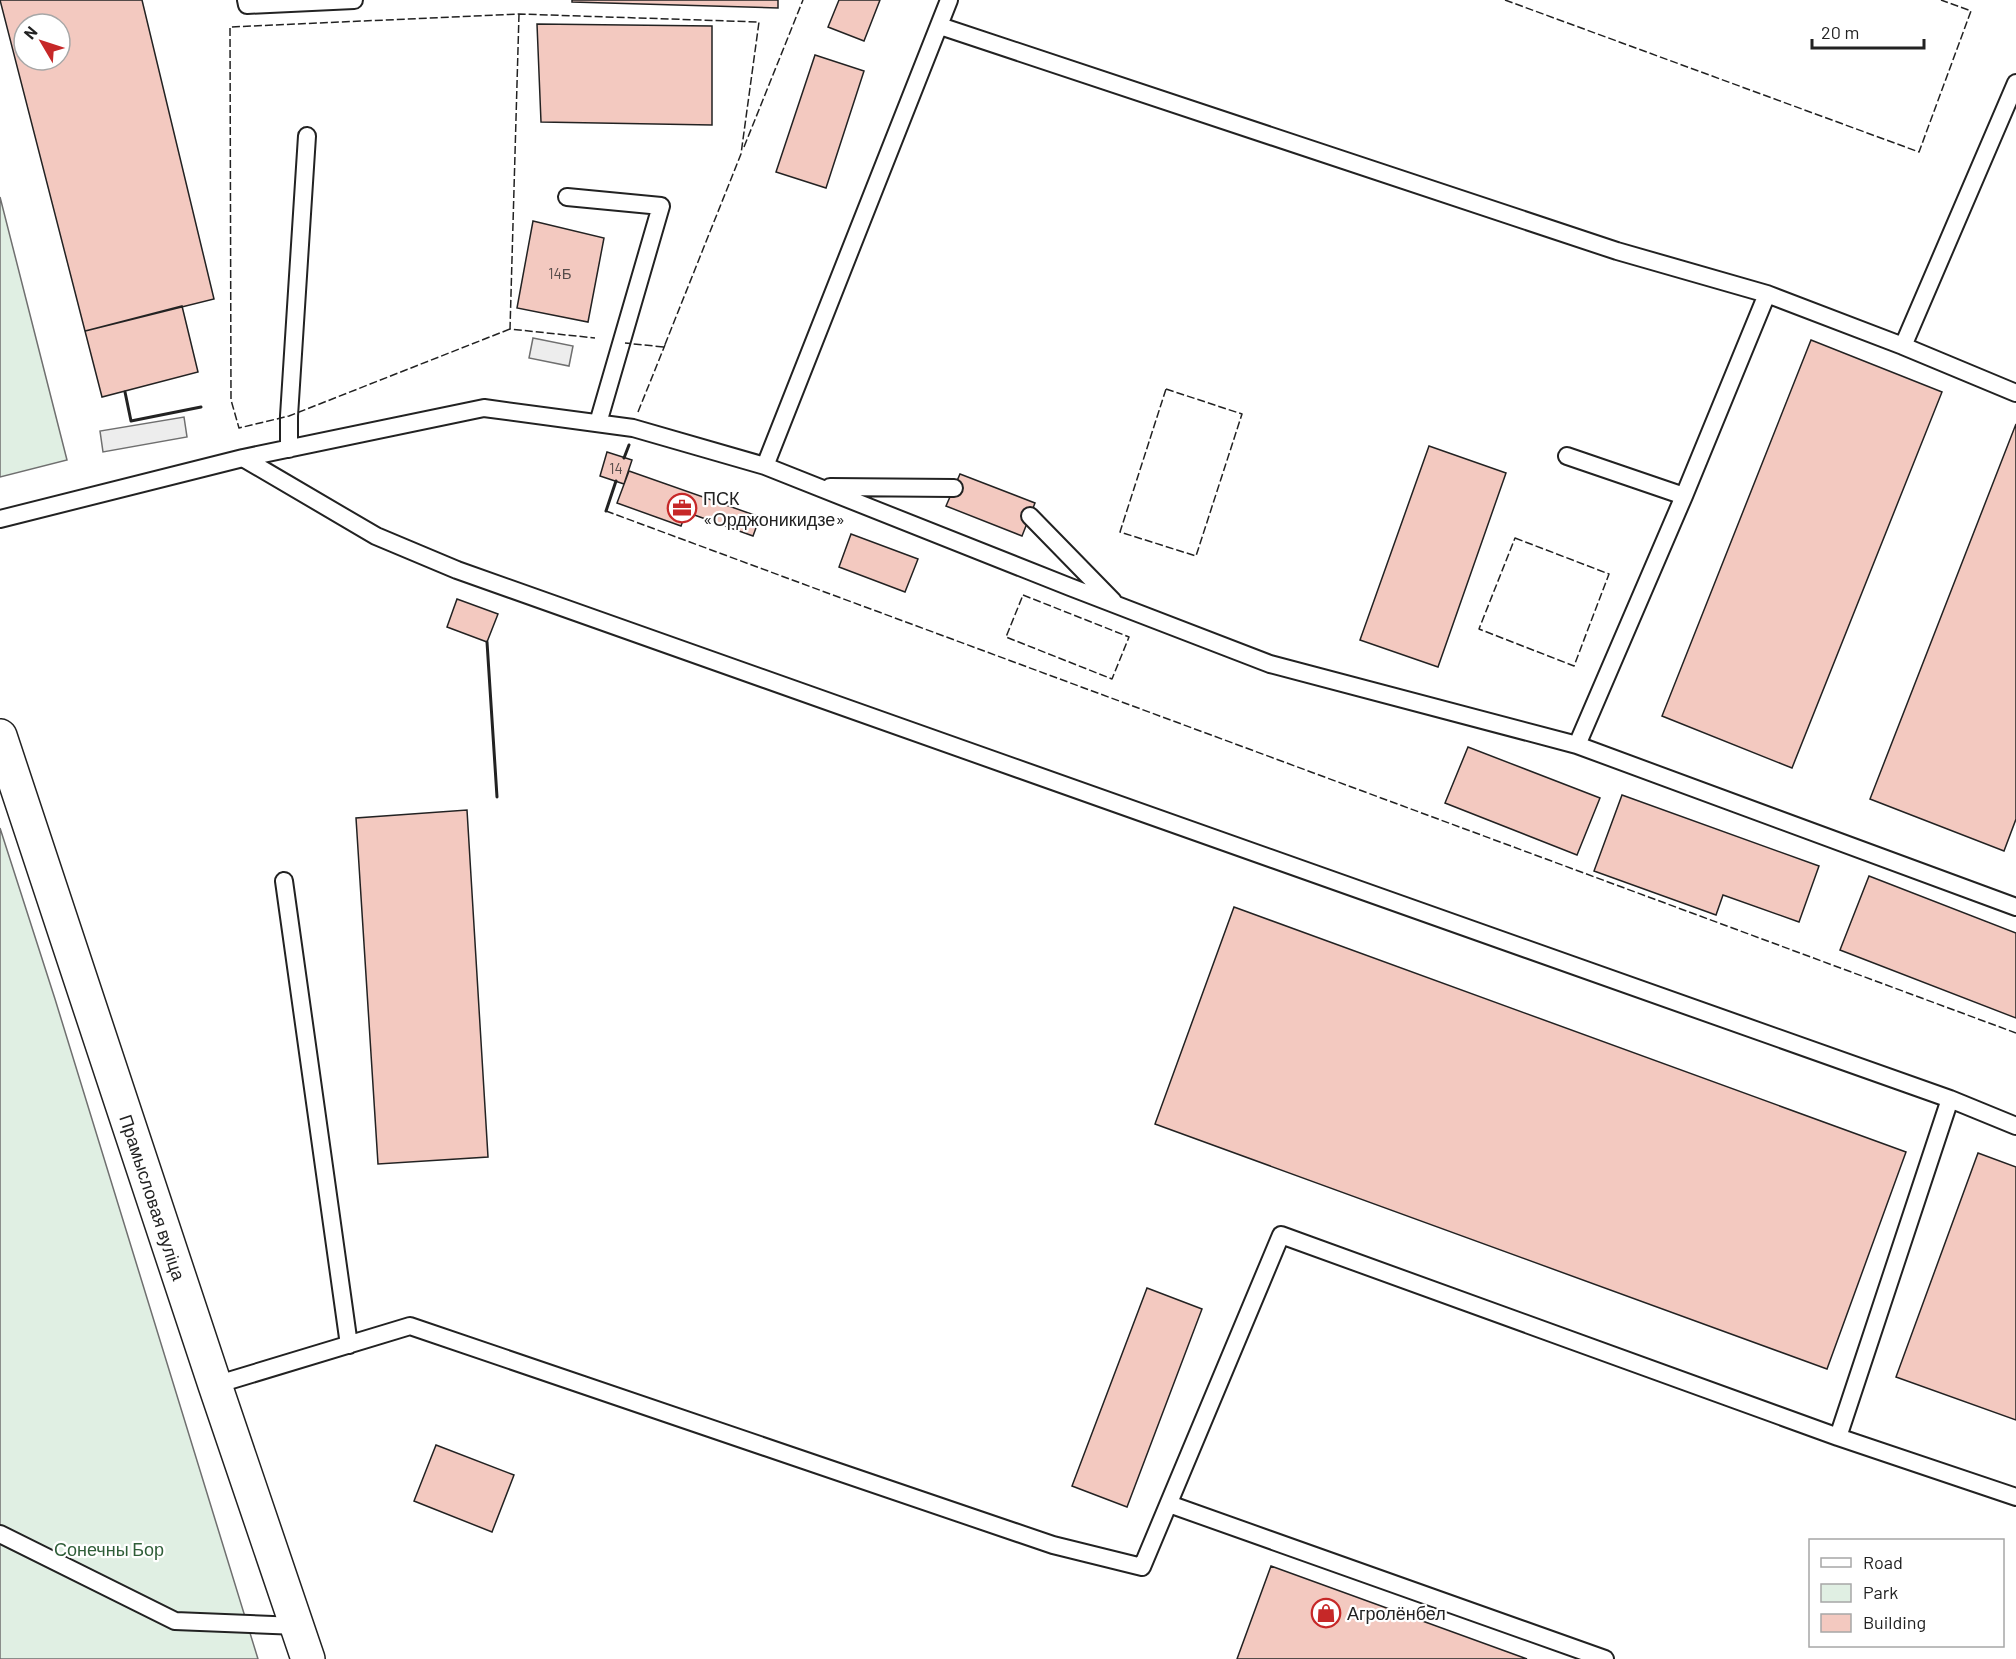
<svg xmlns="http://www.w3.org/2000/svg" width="2016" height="1659" viewBox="0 0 2016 1659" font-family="Barlow,sans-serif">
	<rect width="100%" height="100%" fill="#fff"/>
	<path fill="#e0efe3" stroke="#6f6f6f" stroke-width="1.5" d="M0 197 67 460 0 477Z
		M0 828 55 999 258 1659H0Z"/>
	<path fill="#ededed" stroke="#6f6f6f" stroke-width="1.5" d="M533 338 573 346 569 366 529 358Z
		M184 417 187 437 103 452 100 431Z"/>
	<path fill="#f3c9c0" stroke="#222" stroke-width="1.5" fill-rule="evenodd" d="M0 0H142L214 299 85 331ZM24 24H60V60H24Z
		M572 0H778V8L572 2Z
		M839 0H880L864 41 828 27Z
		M537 24 712 26V125L541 122Z
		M815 55 864 71 826 188 776 172Z
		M533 221 604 238 588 322 517 308Z
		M182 306 198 372 102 397 85 331Z
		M1811 340 1942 392 1792 768 1662 716Z
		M2016 424V819L2004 851 1870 799Z
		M1429 446 1506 473 1438 667 1360 640Z
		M607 452 632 460 624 484 600 476Z
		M629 471 760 517 753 536 686 512 681 526 617 503Z
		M960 474 1035 503 1022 536 946 506Z
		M851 534 918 559 905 592 839 567Z
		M457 599 498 614 487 642 447 627Z
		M1468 747 1600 798 1577 855 1445 803Z
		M1622 795 1819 866 1799 922 1723 895 1716 915 1594 871Z
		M467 810 488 1157 378 1164 356 818Z
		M1869 876 2016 933V1018L1840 950Z
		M1234 907 1906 1152 1827 1369 1155 1124Z
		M1978 1153 2016 1167V1420L1896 1377Z
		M1147 1288 1202 1309 1127 1507 1072 1486Z
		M436 1445 514 1475 492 1532 414 1501Z
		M1271 1566 1527 1659H1237Z"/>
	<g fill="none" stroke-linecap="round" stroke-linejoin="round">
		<g stroke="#222" stroke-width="20">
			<path id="service" d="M246 0 247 5 354 0
				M940 26 1617 251 1767 294 1903 346 2016 393
				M567 197 661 206 598 423
				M1903 346 2016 83
				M289 449V416L307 136
				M1567 456 1684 496
				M243 458 376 536 457 570 1950 1099 2016 1126
				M765 466 949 0
				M830 487 954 488
				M1030 516 1113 601
				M0 519 243 458 484 408 633 428 765 466 1070 587 1270 664 1577 745 2016 907
				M1577 745 1684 496 1767 294
				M284 881 349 1345
				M215 1385 410 1326 1053 1545 1142 1567 1281 1235 1838 1437 2016 1497
				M1838 1437 1950 1099
				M1169 1504 1605 1659
				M0 1534 175 1621 298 1626"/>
		</g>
		<g stroke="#222" stroke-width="36">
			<g id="minor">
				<path id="s1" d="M0 736 215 1385 308 1659"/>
			</g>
		</g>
		<use href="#service" stroke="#fff" stroke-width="16"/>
		<use href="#minor" stroke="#fff" stroke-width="33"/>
		<path stroke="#222" stroke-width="1.5" stroke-dasharray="8 3" stroke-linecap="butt" d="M1505 0 1919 152 1971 11 1941 0
			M519 14 510 329 595 338
			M744 147 803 0
			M510 329 289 416 239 428 231 400 230 27 519 14 759 22 741 154 664 347 625 343
			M1166 389 1242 414 1196 556 1120 532Z
			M638 412 665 345
			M606 511 2016 1033
			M1515 538 1609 574 1574 666 1479 629Z
			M1023 595 1129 637 1112 679 1006 637Z"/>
		<path stroke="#222" stroke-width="3" d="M125 392 131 421 201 407
			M624 458 629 445
			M606 511 616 481
			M487 642 497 797"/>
	</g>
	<defs>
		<g id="office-ring" transform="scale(1.5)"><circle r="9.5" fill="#fff" stroke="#c62828" stroke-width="1.5"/><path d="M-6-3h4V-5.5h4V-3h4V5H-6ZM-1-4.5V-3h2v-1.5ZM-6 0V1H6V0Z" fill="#c62828"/></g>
		<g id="shop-ring" transform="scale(1.5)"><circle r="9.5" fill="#fff" stroke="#c62828" stroke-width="1.5"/><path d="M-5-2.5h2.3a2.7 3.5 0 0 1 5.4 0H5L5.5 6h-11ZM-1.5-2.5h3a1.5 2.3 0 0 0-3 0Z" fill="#c62828"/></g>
	</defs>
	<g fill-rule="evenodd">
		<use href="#office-ring" x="682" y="508"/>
		<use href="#shop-ring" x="1326" y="1613"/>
	</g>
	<g text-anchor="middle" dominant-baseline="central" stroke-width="4.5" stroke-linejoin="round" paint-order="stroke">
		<g font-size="15" fill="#564c4a">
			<text x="560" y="273">14Б</text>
			<text x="616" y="468">14</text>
		</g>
		<g font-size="18" fill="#222" stroke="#fff" text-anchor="start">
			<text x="703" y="498">ПСК<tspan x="703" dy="21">«Орджоникидзе»</tspan></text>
			<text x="1347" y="1613">Агролёнбел</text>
		</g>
		<g font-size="18" fill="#222" stroke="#fff">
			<text stroke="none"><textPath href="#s1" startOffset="486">Прамысловая вуліца</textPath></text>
		</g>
		<g font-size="18" fill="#2f5e38" stroke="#fff">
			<text x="109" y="1549">Сонечны Бор</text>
		</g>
	</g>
	<rect x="1809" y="1539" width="195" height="108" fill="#ffffff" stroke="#a7a7a7" stroke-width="1.5"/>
	<rect x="1821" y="1558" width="30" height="9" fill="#ffffff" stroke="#a7a7a7" stroke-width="1.5"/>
	<text x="1863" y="1569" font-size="18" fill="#222222">Road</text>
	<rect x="1821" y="1584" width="30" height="18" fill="#e0efe3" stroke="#a7a7a7" stroke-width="1.5"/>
	<text x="1863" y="1599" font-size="18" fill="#222222">Park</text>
	<rect x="1821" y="1614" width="30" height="18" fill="#f3c9c0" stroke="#a7a7a7" stroke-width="1.5"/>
	<text x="1863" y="1629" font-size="18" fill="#222222">Building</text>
	<g transform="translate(42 42) rotate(309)"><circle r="28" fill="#ffffff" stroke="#a7a7a7" stroke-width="1.5"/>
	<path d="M0-4.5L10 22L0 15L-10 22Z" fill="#c62828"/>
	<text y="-9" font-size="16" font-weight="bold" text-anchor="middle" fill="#222222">N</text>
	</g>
	<path d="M1812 39v9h112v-9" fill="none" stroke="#222222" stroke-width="3"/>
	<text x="1821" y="39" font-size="18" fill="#222222" stroke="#ffffff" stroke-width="4.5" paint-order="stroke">20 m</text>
</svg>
